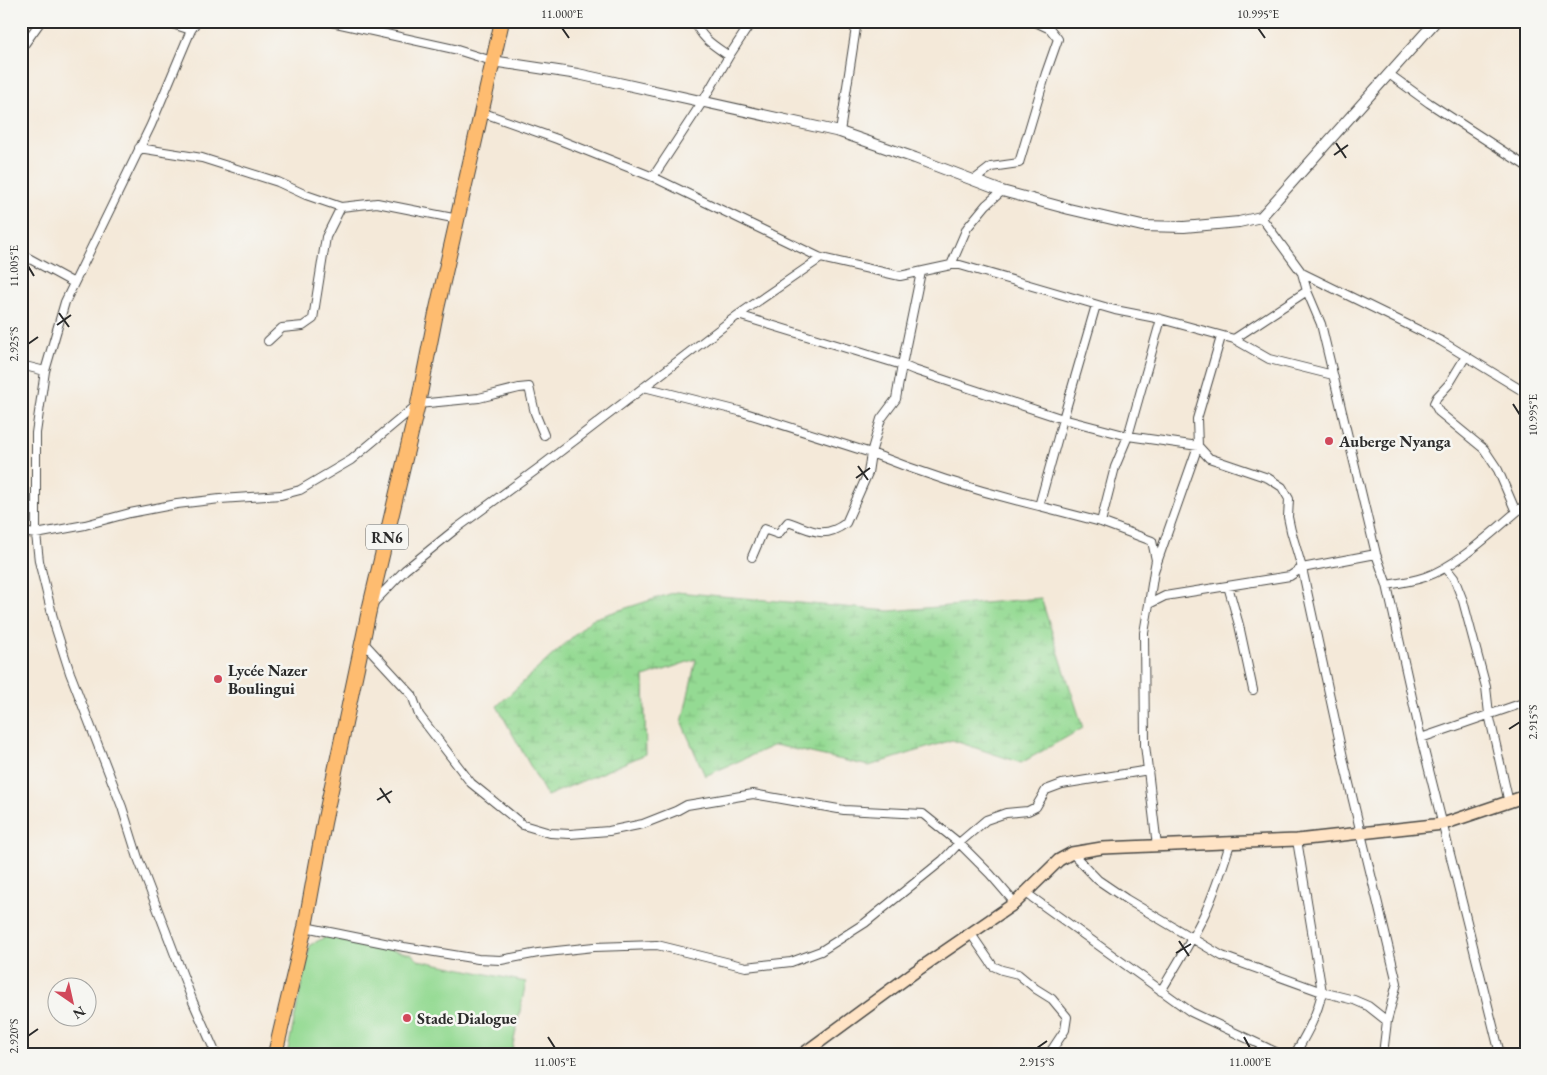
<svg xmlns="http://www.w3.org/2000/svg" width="1547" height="1075" viewBox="0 0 1547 1075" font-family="'EB Garamond',serif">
	<defs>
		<pattern id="wetland-marsh" width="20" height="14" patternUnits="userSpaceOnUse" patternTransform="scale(1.25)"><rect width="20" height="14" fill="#94da93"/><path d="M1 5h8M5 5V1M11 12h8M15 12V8" fill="none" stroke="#80bb7f"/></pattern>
	</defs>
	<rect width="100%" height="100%" fill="#f6f6f2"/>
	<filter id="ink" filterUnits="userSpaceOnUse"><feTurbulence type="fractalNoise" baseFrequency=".02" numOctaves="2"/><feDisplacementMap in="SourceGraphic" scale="10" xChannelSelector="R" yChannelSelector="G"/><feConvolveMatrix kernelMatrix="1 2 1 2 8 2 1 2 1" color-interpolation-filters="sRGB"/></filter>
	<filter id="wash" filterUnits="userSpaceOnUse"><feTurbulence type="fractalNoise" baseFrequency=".0096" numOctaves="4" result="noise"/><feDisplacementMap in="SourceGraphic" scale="20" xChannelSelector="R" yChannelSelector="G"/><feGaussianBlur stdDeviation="1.12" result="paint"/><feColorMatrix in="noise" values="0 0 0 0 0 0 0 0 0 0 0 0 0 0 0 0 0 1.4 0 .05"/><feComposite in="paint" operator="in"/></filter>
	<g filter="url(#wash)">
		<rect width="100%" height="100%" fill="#f4e9d9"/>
		<path fill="url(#wetland-marsh)" stroke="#60825f" d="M676 592 890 611 1041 598 1083 728 1021 763 952 740 869 766 775 745 705 776 682 723 696 659 644 677 646 754 547 796 497 706 592 619Z"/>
		<path fill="#94da93" stroke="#60825f" d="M327 936 412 954 418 960 526 982 511 1054H287L310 945Z"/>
	</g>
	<g filter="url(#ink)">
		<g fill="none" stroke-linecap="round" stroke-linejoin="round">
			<g stroke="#494845" stroke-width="10">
				<path id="minor" d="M163 21 191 30
					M197 21 191 30 151 125 65 302 45 371 36 433V534L39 561 55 626 70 673 122 807 138 858 193 1002 216 1054
					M327 21 454 49 492 61
					M695 21C701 39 715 46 729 56
					M21 49 41 21
					M1389 74 1429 103 1526 166
					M481 112 557 139 653 177 821 258 900 276 951 265H960L1115 310 1161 319 1234 339 1269 359 1333 375
					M840 132 857 21
					M139 148 202 158 278 182 306 195 341 207 377 203 458 219
					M653 177 703 101 729 56 752 21
					M974 180 991 167 1019 163 1046 73 1058 39 1050 29 1033 21
					M1261 217 1302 273 1307 291 1321 324 1376 554 1387 585 1421 738 1500 1054
					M21 254 74 283
					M951 265 967 228 986 205 1002 191
					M921 272 902 365 914 370 1063 419 1096 305
					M1302 273 1441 341 1526 393
					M738 315 902 365 896 399 881 419 871 453C926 475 981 492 1039 506
					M1221 337 1197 419 1198 446 1209 458 1268 478 1282 487 1289 499 1288 517 1291 531 1302 568 1346 771 1397 983 1387 1021 1383 1054
					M1234 339 1307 291
					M268 341 282 328 303 326 313 319 326 237 341 207
					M1466 356 1449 384 1437 397 1434 403 1439 412 1484 449 1498 470 1516 512
					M21 365 45 371
					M644 387 739 411 871 453 868 473 846 523C823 540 812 530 788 522L778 534 764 529 752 557
					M1101 522 1115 467 1128 436 1198 446 1154 571 1149 604
					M21 532 36 534 85 525 130 513 177 504 220 499 281 495 300 490 351 460 418 404 479 398 519 388 529 387 535 413 544 435
					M1446 568 1454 578 1463 601 1486 687 1489 714 1509 803
					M1154 571 1156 560 1152 541 1101 522 1039 506 1063 419 1128 436 1161 319
					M1387 585C1400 583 1413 581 1425 577 1460 565 1497 527 1526 504
					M1228 586 1239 625 1253 690
					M373 603 405 570 457 528 540 467 738 315 821 258
					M363 642 412 695 419 715 471 783 523 825 550 833 570 834 609 831 643 824 676 811 687 805 753 794 844 810 923 814 959 843 986 820 1006 813 1028 811 1036 807 1046 790 1062 784 1149 770
					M1421 738 1526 702
					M1157 846 1145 745 1144 633 1149 604 1165 596 1290 576 1302 568 1376 554
					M1072 853 1098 880 1126 899 1222 956 1322 992 1354 1000 1368 1006 1387 1021
					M1026 893 1191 1012 1280 1054
					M305 927 404 947 478 959 501 960 538 953 594 947 657 945 746 967 791 962 821 951 865 923 943 860 959 843 990 874 1015 903
					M971 934 993 966 1002 970 1018 974 1036 989 1052 999 1067 1017 1065 1030 1049 1054
					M1161 991C1176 966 1191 942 1203 917 1215 893 1222 868 1230 844
					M1295 1054C1307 1033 1317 1016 1322 992L1297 840"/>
			</g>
			<g stroke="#494845" stroke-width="12">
				<path id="tertiary" d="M492 61 578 74 840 132 915 158 1002 191 1069 209 1142 226 1184 227 1239 222 1261 217 1436 21"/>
			</g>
			<g stroke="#494845" stroke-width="14">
				<path id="secondary" d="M803 1054 916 971 1015 903 1059 860 1072 853 1102 848 1297 840 1443 824 1526 796"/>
			</g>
			<g stroke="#494845" stroke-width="16">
				<path id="trunk" d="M275 1054 305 927 324 823 370 606 418 404 436 313 502 21"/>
			</g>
			<use href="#minor" stroke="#fff" stroke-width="8"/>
			<use href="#tertiary" stroke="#fff" stroke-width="10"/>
			<use href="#secondary" stroke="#ffe4c6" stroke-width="11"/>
			<use href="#trunk" stroke="#febc70" stroke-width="14"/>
		</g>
	</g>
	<path fill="none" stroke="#2b2b2b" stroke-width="2" d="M562 28 569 38M1258 28 1265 38M1336 143 1346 158M1334 155 1348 145M28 266 34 276M59 313 69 327M57 325 71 315M28 344 38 337M1513 404 1520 415M858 466 868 480M856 478 870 468M1509 729 1520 722M380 788 390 803M377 800 392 791M1179 941 1189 956M1176 953 1191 944M28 1036 38 1029M548 1037 555 1048M1244 1037 1250 1048M1037 1048 1047 1041"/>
	<g fill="#d1495b" stroke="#f6f6f2" stroke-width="2">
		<circle cx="1329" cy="441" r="5"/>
		<circle cx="218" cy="679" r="5"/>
		<circle cx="407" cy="1018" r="5"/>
	</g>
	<g text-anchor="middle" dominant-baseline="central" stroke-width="5" stroke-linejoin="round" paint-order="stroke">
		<rect fill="#f6f6f2" stroke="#686867" stroke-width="1" x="366" y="524.5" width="42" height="25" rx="4"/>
		<g font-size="15" font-weight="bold" fill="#2b2b2b">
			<text x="387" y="537">RN6</text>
		</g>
		<g font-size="16" font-weight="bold" fill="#2b2b2b" stroke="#f6f6f2" text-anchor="start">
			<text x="1339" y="441">Auberge Nyanga</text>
			<text x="228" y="670">Lycée Nazer<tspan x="228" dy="18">Boulingui</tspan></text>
			<text x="417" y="1018">Stade Dialogue</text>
		</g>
	</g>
	<rect width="1547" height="1075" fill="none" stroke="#f6f6f2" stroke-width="55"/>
	<g transform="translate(72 1002) rotate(146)"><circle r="24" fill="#f6f6f2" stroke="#a5a5a2"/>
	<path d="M0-4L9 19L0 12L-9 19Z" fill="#d1495b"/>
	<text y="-8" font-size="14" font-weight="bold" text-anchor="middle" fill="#2b2b2b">N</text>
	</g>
	<rect x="28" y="28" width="1492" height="1020" fill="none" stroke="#2b2b2b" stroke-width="2"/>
	<g font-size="12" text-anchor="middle" fill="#2b2b2b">
		<text x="562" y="18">11.000°E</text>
		<text x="1258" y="18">10.995°E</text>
		<text transform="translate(14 266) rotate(-90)" y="4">11.005°E</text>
		<text transform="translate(14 344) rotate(-90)" y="4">2.925°S</text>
		<text transform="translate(1533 415) rotate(-90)" y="4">10.995°E</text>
		<text transform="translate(1533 722) rotate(-90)" y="4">2.915°S</text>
		<text transform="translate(14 1036) rotate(-90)" y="4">2.920°S</text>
		<text x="555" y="1066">11.005°E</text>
		<text x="1037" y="1066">2.915°S</text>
		<text x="1250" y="1066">11.000°E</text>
	</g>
</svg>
